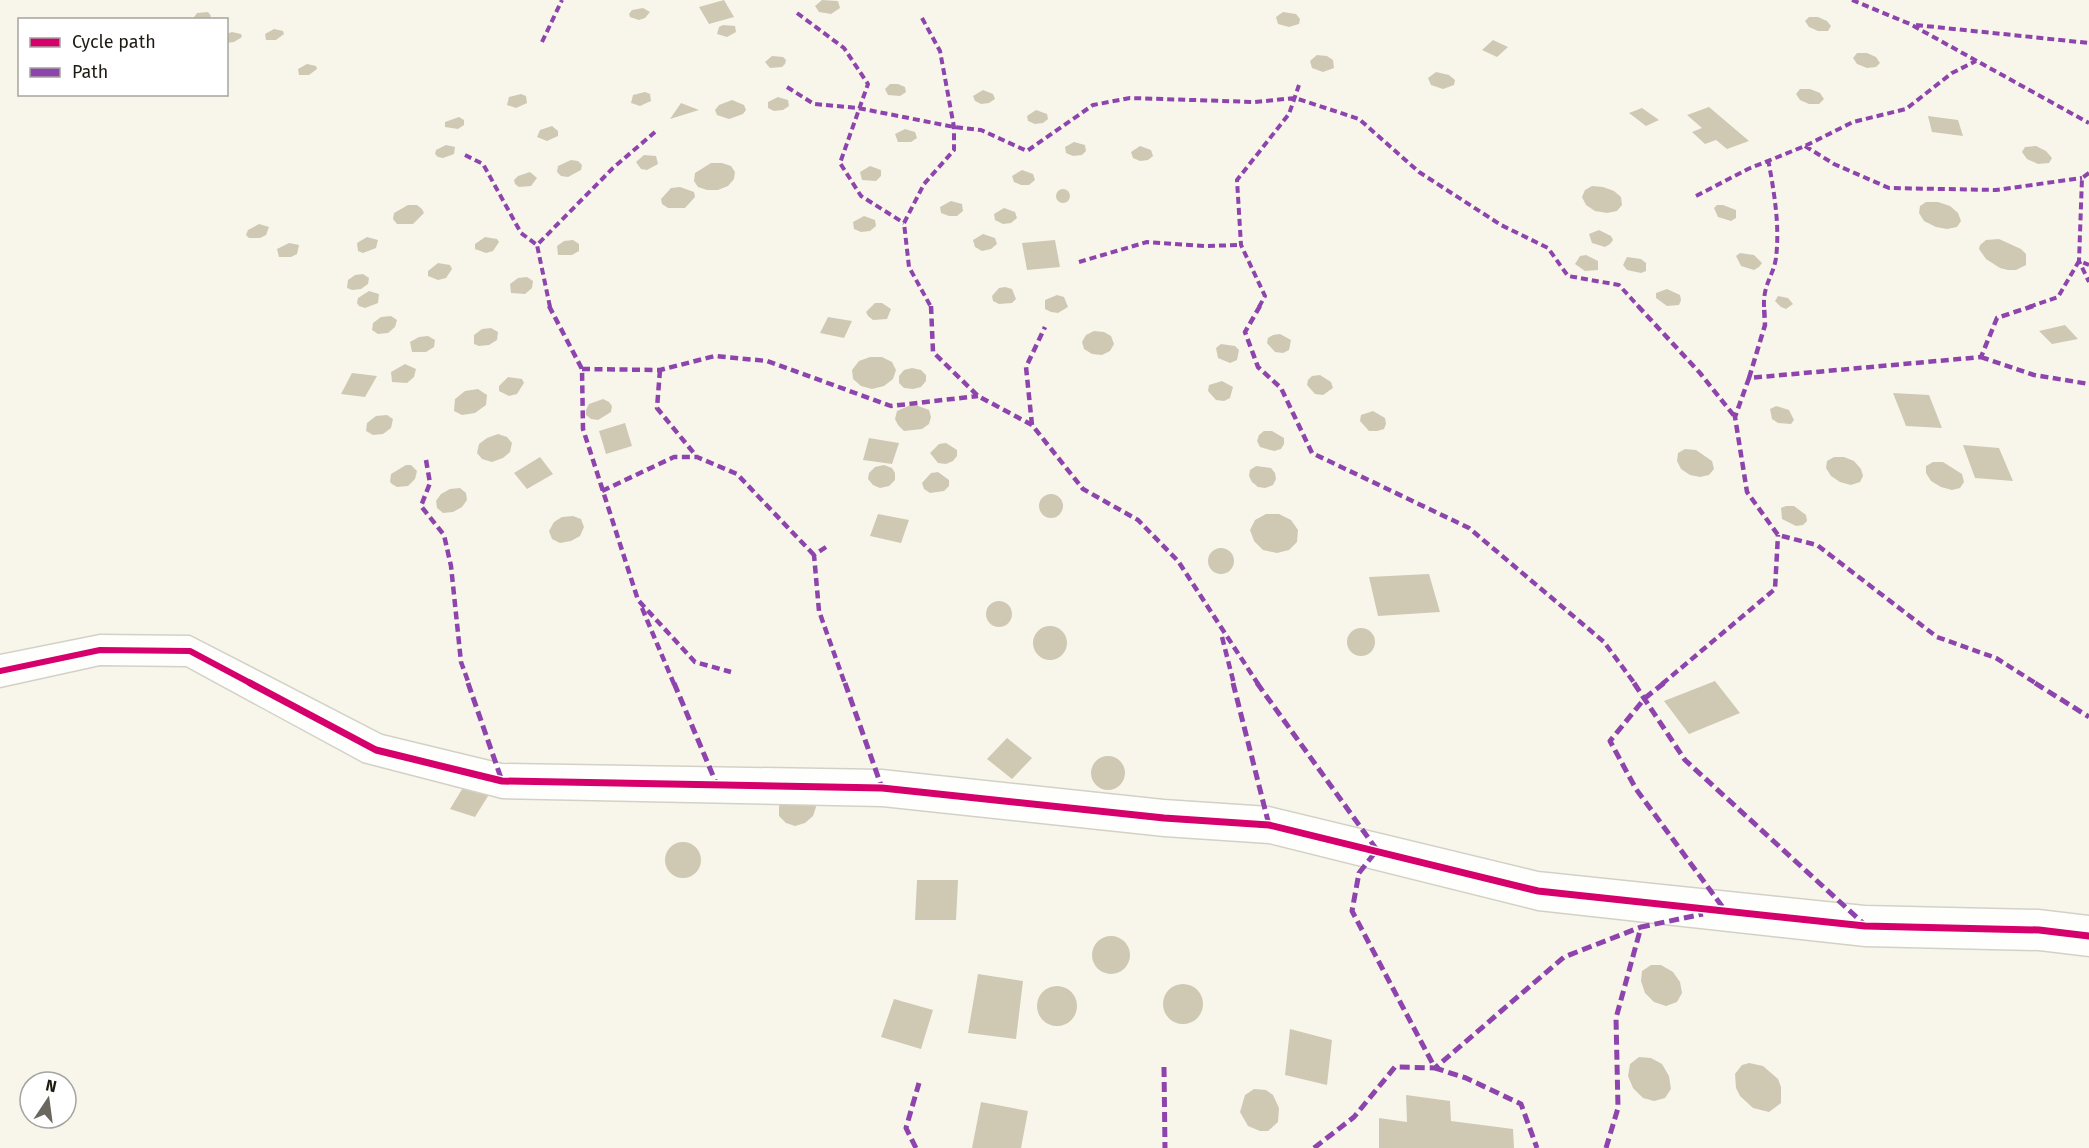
<svg xmlns="http://www.w3.org/2000/svg" width="2089" height="1148" viewBox="0 0 2089 1148" font-family="'Fira Sans',sans-serif">
	<rect width="100%" height="100%" fill="#f8f6ea"/>
	<path fill="#cfc9b4" d="M724 0 734 17 709 24 699 7Z
		M822 0 838 1 840 8 831 14 819 12 815 6Z
		M643 8 650 12 645 18 639 20 630 17 629 14 632 10Z
		M208 12 211 16 209 20H192L197 13Z
		M1283 12 1296 14 1300 19 1299 24 1289 27 1278 24 1276 17Z
		M1809 17H1818L1827 21 1831 26 1828 31H1818L1809 27 1805 21Z
		M723 25 735 26 736 32 727 37 717 34 719 27Z
		M274 29 283 31 284 34 276 40H266L265 34Z
		M232 32 241 34 242 37 234 42 226 43V34Z
		M1493 40 1508 47 1497 57 1482 50Z
		M1857 53H1867L1876 57 1880 63 1876 67 1867 68 1857 64 1853 58Z
		M1317 55 1327 56 1333 60 1334 68 1323 72 1312 68 1310 61Z
		M772 56 783 57 786 60 785 64 782 67 770 68 765 62Z
		M307 64 316 66 317 69 309 75H299L298 69Z
		M1436 72 1449 75 1455 80 1454 85 1443 89 1431 85 1428 78Z
		M890 84H898L905 87 906 92 900 96 888 95 885 89Z
		M1800 89H1810L1820 93 1824 99 1819 104H1809L1800 100 1796 94Z
		M983 90 993 94 995 99 989 103 981 104 975 101 973 96Z
		M645 92 650 94 651 101 640 106 631 103 633 95Z
		M521 94 526 96 527 103 516 108 507 105 509 97Z
		M778 97 788 100 789 106 783 110 774 111 768 108V102Z
		M732 100 744 105 746 110 743 114 729 119 717 115 715 110 719 105Z
		M681 103 699 110 670 119Z
		M1709 107 1749 141 1727 149 1716 140 1705 144 1692 132 1702 128 1687 115Z
		M1642 108 1659 120 1646 126 1629 113Z
		M1036 110 1047 114 1048 119 1043 123 1035 124 1028 121 1027 116Z
		M1928 116 1958 120 1963 136 1932 132Z
		M459 117 464 120V125L458 129 445 127V122Z
		M552 126 558 131V136L547 141 537 137 540 130Z
		M905 129 915 132 917 138 911 142H898L895 134Z
		M1074 142 1085 145 1086 151 1082 155 1073 156 1066 153 1065 147Z
		M446 145 455 147 454 154 443 158 438 157 435 154 436 150Z
		M1140 146 1151 150 1153 156 1148 160 1140 161 1133 158 1131 152Z
		M2036 146 2046 151 2052 158 2049 163 2038 164 2027 159 2022 152 2025 147Z
		M644 155 656 156 658 164 647 170 641 169 636 162Z
		M571 160 578 161 582 165 581 170 568 177 561 176 557 172 558 166Z
		M711 163H722L731 166 735 172 734 179 728 186 718 190H707L698 187 694 181 695 173Z
		M870 166 881 170V176L876 181 862 180 860 172Z
		M1022 170 1033 174 1035 180 1029 185H1021L1014 182 1012 176Z
		M530 172 537 178 531 186 519 187 515 184 514 180 518 176Z
		M1592 186 1603 187 1614 191 1621 197 1622 205 1617 211 1607 213 1595 211 1586 205 1582 197 1585 190Z
		M680 187 694 192 695 197 685 208H668L662 204 661 199 671 188Z
		M1056 196a7 7 0 1 1 14 0a7 7 0 1 1-14 0Z
		M951 201 962 204 963 211 957 216H949L941 213 940 207Z
		M1926 202H1938L1950 206 1958 213 1961 221 1957 227 1947 229 1936 227 1924 221 1919 213 1920 206Z
		M408 205H417L422 209 424 213 413 224H397L393 219 394 213Z
		M1717 205H1723L1736 210V218L1731 221 1718 217 1714 208Z
		M1004 208 1015 212 1017 218 1011 223 1003 224 995 220 994 214Z
		M864 216 875 220 876 226 870 231 861 232 854 229 853 222Z
		M259 224 269 227 266 235 260 238H249L246 235 248 230Z
		M1599 230 1611 236 1613 240 1610 244 1605 247 1592 243 1589 234Z
		M983 234 995 238 997 244 991 249 982 251 975 247 973 240Z
		M367 237 378 240 376 248 363 253 358 251 357 243Z
		M485 237 497 239 499 242 493 251 486 253 475 249V244Z
		M1999 239 2021 249 2026 254V265L2016 270H2008L2000 268 1986 259 1979 249 1980 245 1986 240Z
		M573 240 579 244V251L572 255H558L557 246 564 241Z
		M1055 240 1060 267 1027 270 1022 243Z
		M289 243 299 245 297 254 291 257H279L277 249Z
		M1740 253 1754 255 1762 263 1759 267 1754 270 1741 266 1736 256Z
		M1586 255 1598 261V270L1585 271 1575 264 1580 256Z
		M1627 257 1641 259 1646 263V271L1641 273 1627 270 1623 265Z
		M438 263 450 265 452 269 446 278 438 280 428 276V271Z
		M363 274 369 278 368 284 361 289 352 290 347 288 348 280 355 275Z
		M527 277 533 281 532 288 525 294 511 293 510 284 518 278Z
		M1005 287 1012 289 1016 299 1012 303 999 304 993 301 992 296 999 288Z
		M1667 289 1680 295 1681 300 1679 305 1667 306 1656 298V293Z
		M369 291 379 294 378 303 365 308 359 306 357 303 358 298Z
		M1057 295 1064 297 1068 307 1058 313 1051 312 1045 309V300Z
		M1778 296 1788 298 1793 304 1786 309 1781 307 1775 301Z
		M875 303H882L891 309 887 319 873 320 868 316 866 312Z
		M391 316 397 320 395 327 388 333 378 334 372 330 373 323 381 317Z
		M828 317 852 321 844 338 820 333Z
		M2065 325 2078 339 2052 344 2039 331Z
		M491 328 498 332 497 340 489 345 479 346 474 344V335L482 329Z
		M1094 331 1104 332 1111 336 1114 344 1110 351 1102 355 1092 354 1084 349 1082 342 1086 335Z
		M1280 334 1291 340 1289 350 1283 353 1275 352 1267 343 1268 338 1273 335Z
		M428 336 435 340 434 347 426 352H412L410 342 419 337Z
		M1221 344 1235 346 1239 350 1237 360 1230 363 1218 358 1216 348Z
		M870 357H882L892 362 896 370 893 379 884 386 872 389 861 386 853 379 852 370 859 361Z
		M405 364 416 369 414 377 407 383 392 382 391 372Z
		M912 368 921 370 926 375V381L921 387 913 389 904 388 899 383V376L904 370Z
		M352 373 377 376 365 397 341 394Z
		M1320 375 1331 382 1333 388 1323 395 1315 394 1307 385 1308 380 1312 376Z
		M508 377 522 379 524 383 517 394 509 396 499 391V386Z
		M1222 381 1233 387 1230 398 1224 401 1216 400 1208 391 1209 385Z
		M478 389 487 395 486 405 475 413 462 415 454 411 455 399 465 391Z
		M1893 393 1929 395 1942 428 1906 426Z
		M603 399 609 402 612 406 611 412 598 420 591 419 586 415V410L589 404Z
		M913 404 929 410 931 417 929 424 922 429 904 431 898 425 895 419 897 411Z
		M1776 406 1789 410 1794 420 1791 424 1778 423 1772 419 1770 409Z
		M1373 411 1385 418 1386 424 1384 429 1377 431H1369L1360 421 1361 415Z
		M387 415 393 419 391 428 383 434 373 435 366 431 367 423 376 416Z
		M625 423 632 446 606 454 599 431Z
		M1264 431H1272L1284 438V444L1281 449 1274 451 1260 447 1257 441 1259 435Z
		M498 434 507 437 512 443 510 452 503 458 492 462 482 459 477 453 479 444 487 438Z
		M869 438 899 443 892 464 863 460Z
		M946 443 957 450V456L953 461 946 464 938 463 930 453 939 444Z
		M1963 445 1999 448 2013 481 1975 478Z
		M1685 449 1696 450 1712 461 1714 469 1709 475 1700 477 1690 475 1681 469 1677 461 1678 453Z
		M540 457 553 474 527 489 514 473Z
		M1834 457H1844L1854 461 1861 469 1863 476 1860 482 1851 485 1840 482 1831 476 1826 468 1827 461Z
		M1933 462H1943L1962 474 1964 482 1960 488 1952 490 1941 487 1931 481 1926 473V466Z
		M406 465H411L417 471 415 479 408 486 397 487 392 484 390 482 391 474Z
		M884 465 892 468 895 473V480L889 486 880 488 873 485 868 479 869 473 875 467Z
		M1256 466 1271 468 1275 473 1276 479 1273 485 1265 488 1258 487 1252 482 1249 476 1250 470Z
		M938 472 949 480V486L944 491 930 493 924 489 922 483 931 473Z
		M460 488 466 493 467 500 462 507 453 512 443 513 437 508 436 501 441 494 450 489Z
		M1039 506a12 12 0 1 1 24 0a12 12 0 1 1-24 0Z
		M1786 506H1794L1806 515 1807 521 1803 525 1796 526 1782 519 1781 508Z
		M878 514 909 520 901 543 870 536Z
		M1266 514H1279L1291 520 1298 530 1297 542 1289 550 1277 553 1263 550 1254 541 1250 530 1255 520Z
		M573 516 581 519 584 527 580 536 571 541 560 543 552 539 549 531 554 522 562 517Z
		M1208 561a13 13 0 1 1 26 0a13 13 0 1 1-26 0Z
		M1429 574 1440 612 1378 616 1369 577Z
		M986 614a13 13 0 1 1 26 0a13 13 0 1 1-26 0Z
		M1033 643a17 17 0 1 1 34 0a17 17 0 1 1-34 0Z
		M1347 642a14 14 0 1 1 28 0a14 14 0 1 1-28 0Z
		M1715 681 1740 713 1689 734 1664 701Z
		M1007 738 1032 758 1012 779 987 759Z
		M1091 773a17 17 0 1 1 34 0a17 17 0 1 1-34 0Z
		M473 771 498 780 475 817 450 809Z
		M785 797H813L816 807 813 816 805 823 795 826 786 823 779 816V806Z
		M665 860a18 18 0 1 1 36 0a18 18 0 1 1-36 0Z
		M917 880H958L956 920H915Z
		M1092 955a19 19 0 1 1 38 0a19 19 0 1 1-38 0Z
		M1651 965H1661L1673 972 1680 982 1682 993 1677 1002 1666 1006 1654 1002 1645 993 1641 981 1642 971Z
		M978 974 1023 981 1016 1039 968 1033Z
		M1163 1004a20 20 0 1 1 40 0a20 20 0 1 1-40 0Z
		M1037 1006a20 20 0 1 1 40 0a20 20 0 1 1-40 0Z
		M894 999 933 1010 921 1049 881 1037Z
		M1290 1029 1332 1040 1327 1085 1285 1075Z
		M1639 1057 1651 1058 1662 1064 1669 1076 1671 1089 1665 1098 1654 1101 1643 1098 1633 1088 1628 1076 1630 1064Z
		M1749 1063 1763 1066 1778 1079 1781 1087V1103L1769 1112 1753 1108 1740 1096 1736 1088 1735 1074 1742 1065Z
		M1254 1089 1266 1090 1273 1095 1279 1108 1278 1122 1268 1131H1260L1248 1126 1240 1112 1245 1095Z
		M1406 1095 1450 1101 1451 1121 1513 1129 1514 1148H1379V1118L1407 1122Z
		M981 1102 1028 1111 1021 1148H972Z"/>
	<g fill="none" stroke-linecap="round" stroke-linejoin="round">
		<g stroke="#d3d1c6" stroke-width="3">
			<path id="minor" d="M100 635 190 636 382 735 502 764 882 770 1164 800 1269 807 1538 872 1865 906 2039 910 2089 916V956L2039 950 1865 946 1538 910 1269 843 1164 836 882 806 502 798 363 762 186 666 100 665 0 687V655Z"/>
		</g>
		<use href="#minor" fill="#fefefc" fill-rule="evenodd"/>
		<path stroke="#8e44ad" stroke-width="4" stroke-dasharray="7 4" stroke-linecap="butt" d="M1852 0 1910 24 2089 123
			M797 13 844 48 868 84 840 163 861 196 904 223
			M922 18 940 51 954 127V150L924 184 904 223 909 267 931 307
			M1916 25 2089 43
			M542 42 562 0
			M787 87 814 104 858 108 954 127 981 130 1027 151 1093 105 1130 98 1255 102 1295 98 1359 119 1419 172 1501 225 1548 248 1568 276 1619 285 1639 307
			M1805 146 1834 164 1889 188 1996 190 2082 178
			M465 155 483 164 521 233 537 245
			M2089 173 2082 178 2079 261 2089 282
			M1696 196 1748 169 1805 146 1853 122 1906 109 1952 73 1976 61
			M1079 262 1147 242 1204 246 1241 245
			M550 307 537 245 613 168 655 132
			M1259 307 1265 296 1241 245 1237 180 1289 114 1299 85
			M1764 307C1763 284 1773 277 1776 258 1780 225 1774 191 1768 159
			M2029 307 2058 297 2079 261 2089 265"/>
		<path stroke="#8e44ad" stroke-width="4.5" stroke-dasharray="8 4.5" stroke-linecap="butt" d="M549 306 582 369 583 429 638 600 695 662 731 672
			M931 306 933 352 978 396 1032 425 1083 489 1138 520 1178 561 1258 684
			M1260 306 1245 332 1258 367 1281 388 1312 453 1469 528 1604 642 1635 684
			M1638 306 1700 373 1735 417
			M2033 306 1997 318 1981 357 1749 378 1735 417 1747 492 1778 535 1817 545 1937 637 1996 658 2037 684
			M1981 357 2034 375 2089 384
			M582 369 660 370 715 356 767 361 891 406 978 396
			M660 370 657 408 697 457
			M1749 378 1765 325 1764 306
			M1032 425 1026 367 1045 327
			M426 460 430 483 421 506 444 535 451 566 461 662 469 684
			M602 491 674 457H697L737 474 814 555
			M826 547 814 555 819 611 845 684
			M642 608 674 684
			M1222 637 1234 684
			M1662 684 1775 589 1778 535"/>
		<path stroke="#8e44ad" stroke-width="5" stroke-dasharray="10 5" stroke-linecap="butt" d="M468 683 502 781
			M674 683 717 785
			M845 683 882 788
			M1233 683 1269 825
			M1257 683 1377 850 1359 873 1352 911 1435 1068 1466 1078 1521 1104 1537 1148
			M1634 683 1685 760 1864 924
			M1664 683 1645 698 1610 741 1636 789 1724 909 1721 910
			M2035 683 2089 717
			M1164 1067 1165 1148
			M916 1148 906 1128 919 1083
			M1314 1148 1354 1117 1395 1067 1435 1068 1564 957 1641 927
			M1606 1148 1618 1108 1616 1018 1641 927 1703 914"/>
		<g stroke="#fff" stroke-width="10">
			<path id="cycleway-far1" d="M0 671 100 650 190 651 252 684"/>
		</g>
		<g stroke="#fff" stroke-width="10">
			<path id="cycleway" d="M250 683 376 750 502 781 882 788 1164 818 1269 825 1538 891 1865 926 2039 930 2089 936"/>
		</g>
		<use href="#cycleway-far1" stroke="#d6006c" stroke-width="6"/>
		<use href="#cycleway" stroke="#d6006c" stroke-width="7"/>
	</g>
	<rect x="18" y="18" width="210" height="78" fill="#ffffff" stroke="#a5a4a0" stroke-width="1.5"/>
	<rect x="30" y="38" width="30" height="9" fill="#d6006c" stroke="#a5a4a0" stroke-width="1.5"/>
	<text x="72" y="48" font-size="18" fill="#1e1b12">Cycle path</text>
	<rect x="30" y="68" width="30" height="9" fill="#8e44ad" stroke="#a5a4a0" stroke-width="1.5"/>
	<text x="72" y="78" font-size="18" fill="#1e1b12">Path</text>
	<g transform="translate(48 1100) rotate(13)"><circle r="28" fill="#ffffff" stroke="#a5a4a0" stroke-width="1.5"/>
	<path d="M0-4.5L10 22L0 15L-10 22Z" fill="#6a685e"/>
	<text y="-9" font-size="16" font-weight="bold" text-anchor="middle" fill="#1e1b12">N</text>
	</g>
</svg>
